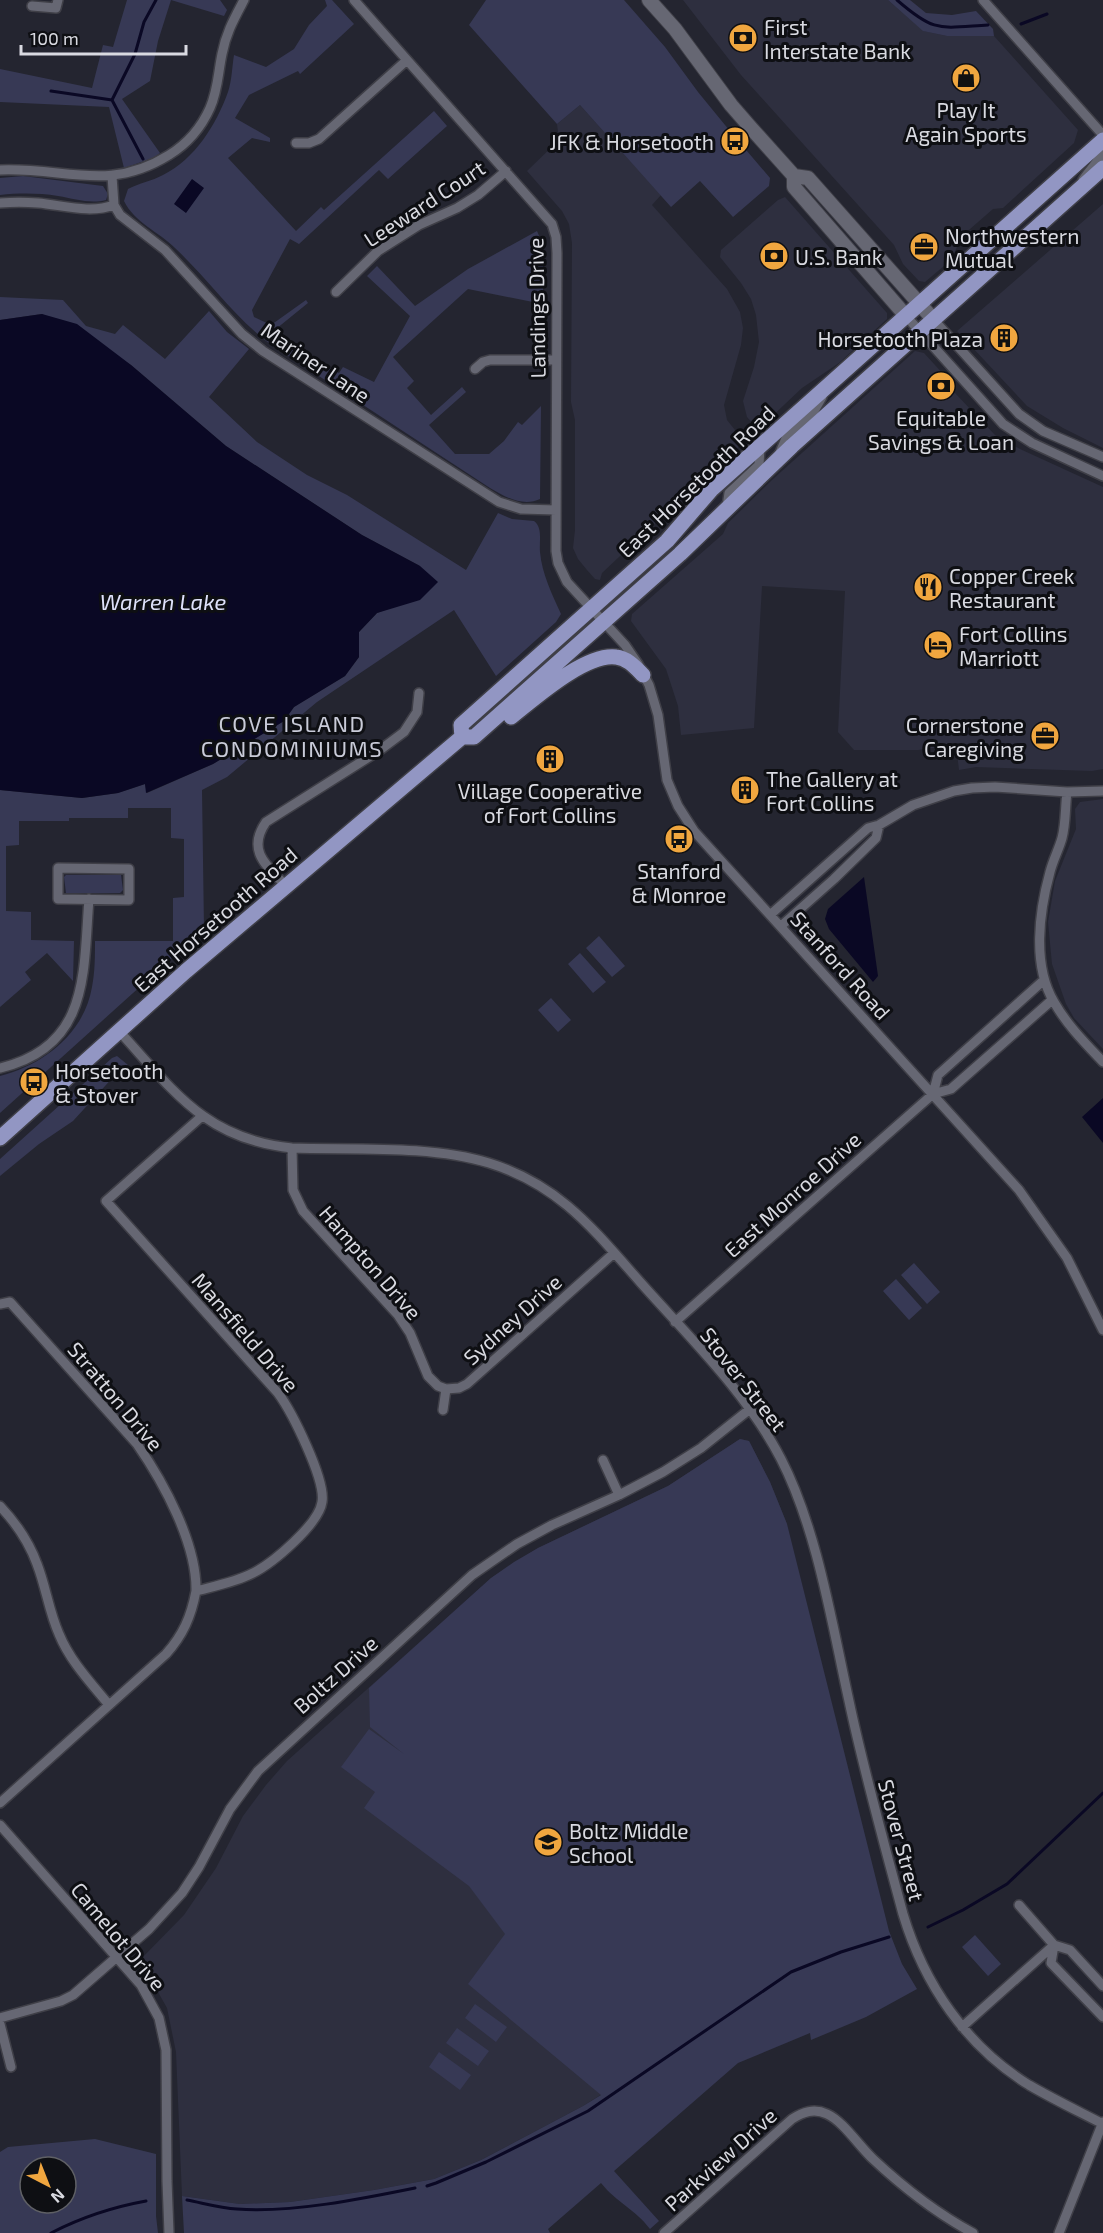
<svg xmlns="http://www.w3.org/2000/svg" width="1103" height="2233" viewBox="0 0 1103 2233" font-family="'Exo 2',sans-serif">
	<rect width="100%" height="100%" fill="#242530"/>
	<path fill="#2e2f3f" d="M683 0H888L924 31 947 36H994L1078 130 1074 143 1003 208 993 209 962 236 951 260 925 282 919 281 903 264 894 245 741 75Z
		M580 105 661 195 652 205 727 289 740 312 743 328 741 345 724 405 727 420 735 430 740 444 734 454 652 526 602 573 600 580 595 579 587 570 578 559 573 548 575 530V420L571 402 572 243 569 224 562 211 527 171 559 140 557 124Z
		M785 197 887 313V319L839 363 802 388 767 421 756 427 747 417 743 401 754 367 759 342 756 315 751 299 741 283 720 257 721 250 778 200Z
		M1103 204V448L1063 428 1027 406 957 331Z
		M915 351 924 353 945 376 954 392 995 435 1020 449 1103 487V769L1092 771 976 767 959 770 956 745 918 750H854L838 732 845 591 762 586 754 728 681 735 678 706 666 669 631 621 632 614 723 534 728 523 772 480Z
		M1103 799V1049L1074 1018 1066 1004 1052 964 1048 922 1055 881 1076 829 1075 809 1080 802Z
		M740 1439 749 1441 770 1482 787 1524 602 2094 583 2106 481 2160 434 2179 374 2190 290 2202 240 2204 182 2196 176 2052 167 2008 140 1960 184 1915 216 1868 243 1816 266 1785 287 1761 491 1578 538 1548 668 1486Z"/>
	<path fill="#373955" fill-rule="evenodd" d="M127 0H220L227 10 224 16 171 0 158 41 150 81 122 99 160 153 153 158 124 168 109 107 0 102V69L92 88 103 45 113 47Z
		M325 0H332L354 24 300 74 298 71 249 95 235 118 270 138V142L252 138 228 158 296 231 321 207 324 210 434 111 447 126 388 179 379 170 299 244 290 239 252 310 254 317 271 325 306 300 308 303 271 333 274 338 339 373 343 367 374 382 410 316 367 276 377 266 415 306 468 269 537 231 543 245V304L468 289 393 357 414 381 407 388 431 415 462 387 466 392 429 425 455 454H489L504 441 518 422 522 425 541 406 540 499C523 507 505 497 490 488L270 344C232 315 209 280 175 248 159 232 134 222 124 201L128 189C139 183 152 181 163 175 195 159 216 125 228 92 232 80 232 67 234 55L266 67 294 49 309 25 327 6Z
		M486 0H624L665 47 698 92 734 136 730 140 737 147 741 144 770 178 769 186 733 217 700 181 671 207 580 105 557 124 469 25Z
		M888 0H910L926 13 952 15 976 11 993 29 994 36H947L923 31Z
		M23 176 103 186 108 194 106 200C90 204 75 199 58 196 39 193 19 193 0 195V178Z
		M0 297 63 300 86 326 115 334 123 325 165 359 209 311 227 332 249 349 209 397 257 442 307 475 347 495 466 570 498 513 512 519 534 521C543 528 539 541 540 552 542 574 552 594 561 614L556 622 496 676 454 610 317 702 227 777 202 790 204 929 0 1113V1076C43 1065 84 1034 92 987 95 972 95 956 95 941H173V898L184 897V839L171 838V808H128V818H69V821H19V845L6 846V911L31 912V940L74 941 73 981 47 953 25 972 31 980 0 1007V790L82 798 118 793 145 784 147 793 213 764 284 721 294 707 345 676 359 657V632L377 613 398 605 420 566 362 535 226 446 131 365 42 314 0 320Z
		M66 875H121L123 890 120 893H66L64 877Z
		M599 936 625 966 612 977 586 948Z
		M580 953 606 982 593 993 568 964Z
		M551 998 571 1020 558 1032 538 1010Z
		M117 1056 128 1065 116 1074 73 1121 39 1144 0 1176V1159L112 1058Z
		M914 1263 940 1292 927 1304 901 1275Z
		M896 1279 922 1308 909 1320 883 1291Z
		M740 1439 749 1441 770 1482 787 1524 889 1931 902 1964 917 1989 866 2017 811 2040 810 2033 738 2063 614 2171 659 2221 650 2229C635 2209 617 2203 601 2183L548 2229 550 2233H184L182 2196 240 2204 290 2202 374 2190 434 2179 481 2160 583 2106 601 2095 468 1984 505 1934 469 1886 364 1808 375 1792 341 1767 369 1729 404 1754 370 1727 369 1688 491 1578 514 1562 538 1548 668 1486Z
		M975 1935 1001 1964 988 1976 962 1947Z
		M475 2004 507 2027 496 2042 465 2018Z
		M457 2028 489 2051 478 2066 446 2043Z
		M439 2052 471 2075 460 2090 429 2067Z
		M95 2139 156 2154V2216L158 2233H0V2152L8 2147ZM30 2167H66V2203H30Z"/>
	<path fill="#0a0824" d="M192 179 204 188 186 213 174 204Z
		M42 314 77 324 131 365 226 446 362 535 420 566 438 582 420 600 377 613 359 632V657L345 676 294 707 284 721 213 764 146 793 145 784 118 793 82 798 0 790V320Z
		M864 877 878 976 873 982 829 929 825 919 828 909Z
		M1103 1098V1143L1082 1117Z"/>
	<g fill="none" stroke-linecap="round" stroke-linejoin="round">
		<path stroke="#0a0824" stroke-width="3" d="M897 0C935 33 939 28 988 25
			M1021 24 1047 14
			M51 91 112 100 143 159
			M112 100 135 54 144 22 156 0
			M928 1927 963 1910 1007 1884 1103 1793
			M427 2186 436 2183 486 2162 588 2111 791 1972 841 1952 889 1937
			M187 2200C203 2203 220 2208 237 2209 292 2213 361 2199 415 2188
			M51 2233C82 2217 113 2207 146 2201"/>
		<g stroke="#3f3f47" stroke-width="12">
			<path id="street" d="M354 0 552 224 556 237 557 253 556 551 558 563 567 582 625 645 638 664 649 685 658 715 667 780 678 806 694 831 1019 1190 1067 1258 1103 1330
				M983 0 1103 135
				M32 6 56 8 58 0
				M296 143H309L319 139 407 60
				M0 170C65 167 108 193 169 155 187 144 201 128 210 108 218 90 218 73 222 54 226 33 234 19 244 0
				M112 176 114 205 120 215 165 250 242 334 263 351 499 502 521 509 556 510
				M1083 180C1089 170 1101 160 1103 149
				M0 203C13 202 25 202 38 203 62 205 90 214 114 205
				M336 292 378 251 419 225 457 208 478 195 506 171
				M906 316 1003 424 1032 443 1103 476
				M933 319 1019 414 1043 431 1103 457
				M475 369 483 362 490 360H555
				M779 455 787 436 814 411 822 397
				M727 507 729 493 759 465 760 447
				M1067 792C1065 807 1066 823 1062 838 1059 849 1053 860 1050 872 1039 912 1032 965 1054 1002 1067 1025 1085 1043 1103 1062
				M58 868 129 869V900L58 899Z
				M286 886C267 866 246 851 266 822L380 750 404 732 417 712 419 693
				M770 915 868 828 879 825 913 805 954 791 972 788 995 787 1067 792 1103 791
				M781 926 834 879 876 838 879 825
				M119 1031C174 1091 205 1139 292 1148 354 1150 431 1145 489 1163 560 1185 594 1230 641 1283 690 1338 747 1393 781 1459 817 1529 832 1624 849 1701 864 1772 884 1843 903 1914 924 1984 966 2046 1029 2085 1053 2099 1078 2111 1103 2124
				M0 1068C90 1047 83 973 89 899
				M933 1094 938 1075 1044 980
				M292 1148 293 1190 303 1211 398 1315 410 1333 428 1376 438 1386 446 1389
				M0 1304 10 1302 137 1444C164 1483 197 1544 196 1591
				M675 1322 933 1094 951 1089 1052 1000
				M443 1410 446 1389 459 1388 467 1384 614 1253
				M603 1460 619 1495
				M0 1506C16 1523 29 1542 37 1564 46 1587 49 1612 59 1634 70 1661 91 1683 109 1705
				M0 1803 166 1654C183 1635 191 1617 196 1591 215 1586 236 1582 253 1573 273 1563 319 1524 322 1502 326 1480 292 1412 278 1393L106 1201 201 1117
				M0 1825 141 1985 159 2018 166 2050 167 2181 169 2233
				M1019 1905 1054 1945 1070 1950 1103 1986
				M1054 1945 1051 1963 1103 2017
				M0 2018 61 2001 73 1995 149 1929 182 1893 199 1867 230 1809 258 1771 472 1575 517 1544 552 1525 619 1495 663 1472 701 1448 750 1409
				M0 2024 11 2067
				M962 2027 1054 1945
				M664 2233 792 2119C803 2112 814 2108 827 2114 843 2121 859 2146 873 2159 904 2188 936 2213 973 2233
				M1059 2233 1103 2122"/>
		</g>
		<g stroke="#3f3f47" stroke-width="16">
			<path id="secondary" d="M649 0 675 29 731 105 751 128 794 176 808 178 933 319
				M794 176V187L906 316"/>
		</g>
		<g stroke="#3f3f47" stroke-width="18">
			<path id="primary" d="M511 717C534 699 585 653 616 657 627 658 635 667 643 675
				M462 737 461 725 667 541 711 490 1103 140
				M0 1138 186 971 462 737H474L680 554 792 446 1103 168"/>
		</g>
		<use href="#street" stroke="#666773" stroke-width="9"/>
		<use href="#secondary" stroke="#666773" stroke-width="14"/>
		<use href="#primary" stroke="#9296c3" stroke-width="15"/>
	</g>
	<defs>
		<g id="bank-disc" transform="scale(1.5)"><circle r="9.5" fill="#f0a63f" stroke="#0e0f13"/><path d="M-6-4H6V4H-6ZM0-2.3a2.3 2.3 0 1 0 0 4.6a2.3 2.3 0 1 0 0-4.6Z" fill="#111"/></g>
		<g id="shop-disc" transform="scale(1.5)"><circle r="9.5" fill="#f0a63f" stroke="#0e0f13"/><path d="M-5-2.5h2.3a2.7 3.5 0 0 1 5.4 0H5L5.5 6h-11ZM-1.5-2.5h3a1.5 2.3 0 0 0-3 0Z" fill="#111"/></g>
		<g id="bus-disc" transform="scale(1.5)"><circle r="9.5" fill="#f0a63f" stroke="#0e0f13"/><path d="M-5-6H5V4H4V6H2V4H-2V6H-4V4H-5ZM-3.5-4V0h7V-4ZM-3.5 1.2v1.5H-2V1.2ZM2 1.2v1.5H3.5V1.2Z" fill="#111"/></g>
		<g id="office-disc" transform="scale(1.5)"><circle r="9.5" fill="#f0a63f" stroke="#0e0f13"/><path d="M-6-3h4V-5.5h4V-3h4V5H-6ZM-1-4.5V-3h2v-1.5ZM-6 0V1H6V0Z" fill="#111"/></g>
		<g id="building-disc" transform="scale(1.5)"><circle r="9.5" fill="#f0a63f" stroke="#0e0f13"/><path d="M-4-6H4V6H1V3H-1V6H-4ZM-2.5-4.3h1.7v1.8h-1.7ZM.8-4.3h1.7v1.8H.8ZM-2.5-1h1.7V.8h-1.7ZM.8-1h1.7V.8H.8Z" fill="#111"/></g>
		<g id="restaurant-disc" transform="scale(1.5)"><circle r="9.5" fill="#f0a63f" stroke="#0e0f13"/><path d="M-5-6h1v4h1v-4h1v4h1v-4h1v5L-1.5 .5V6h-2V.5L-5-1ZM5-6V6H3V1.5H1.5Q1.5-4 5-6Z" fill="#111"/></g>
		<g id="hotel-disc" transform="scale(1.5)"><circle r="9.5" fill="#f0a63f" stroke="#0e0f13"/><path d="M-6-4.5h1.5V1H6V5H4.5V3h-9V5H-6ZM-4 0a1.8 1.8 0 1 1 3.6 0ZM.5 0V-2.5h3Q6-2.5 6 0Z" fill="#111"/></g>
		<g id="school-disc" transform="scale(1.5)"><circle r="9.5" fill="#f0a63f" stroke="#0e0f13"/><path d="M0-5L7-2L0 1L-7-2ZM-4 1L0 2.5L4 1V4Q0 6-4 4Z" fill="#111"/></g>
	</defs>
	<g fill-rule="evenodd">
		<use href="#bank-disc" x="743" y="38"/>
		<use href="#shop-disc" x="966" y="78"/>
		<use href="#bus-disc" x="735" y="141"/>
		<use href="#office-disc" x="924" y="247"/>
		<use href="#bank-disc" x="774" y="256"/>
		<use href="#building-disc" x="1004" y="338"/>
		<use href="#bank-disc" x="941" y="386"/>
		<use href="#restaurant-disc" x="928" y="587"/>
		<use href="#hotel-disc" x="938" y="645"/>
		<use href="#office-disc" x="1045" y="736"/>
		<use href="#building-disc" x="550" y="759"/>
		<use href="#building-disc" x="745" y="790"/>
		<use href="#bus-disc" x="679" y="839"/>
		<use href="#bus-disc" x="34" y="1082"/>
		<use href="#school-disc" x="548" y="1842"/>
	</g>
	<g text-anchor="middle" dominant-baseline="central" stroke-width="6" stroke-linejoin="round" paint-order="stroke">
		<g font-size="21" fill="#d9dae1" stroke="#0e0f13" text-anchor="start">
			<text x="764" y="26">First<tspan x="764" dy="24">Interstate Bank</tspan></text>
			<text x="966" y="109" text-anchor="middle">Play It<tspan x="966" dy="24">Again Sports</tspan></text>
			<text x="714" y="141" text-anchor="end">JFK &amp; Horsetooth</text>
			<text x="945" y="235">Northwestern<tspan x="945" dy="24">Mutual</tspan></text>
			<text x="795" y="256">U.S. Bank</text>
			<text x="983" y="338" text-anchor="end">Horsetooth Plaza</text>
			<text x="941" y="417" text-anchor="middle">Equitable<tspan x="941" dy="24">Savings &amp; Loan</tspan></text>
			<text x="949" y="575">Copper Creek<tspan x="949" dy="24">Restaurant</tspan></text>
			<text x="959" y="633">Fort Collins<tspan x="959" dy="24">Marriott</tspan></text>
			<text x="1024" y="724" text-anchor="end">Cornerstone<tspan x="1024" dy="24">Caregiving</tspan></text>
			<text x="766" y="778">The Gallery at<tspan x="766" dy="24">Fort Collins</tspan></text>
			<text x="550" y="790" text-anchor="middle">Village Cooperative<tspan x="550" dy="24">of Fort Collins</tspan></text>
			<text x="679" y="870" text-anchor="middle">Stanford<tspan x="679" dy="24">&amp; Monroe</tspan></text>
			<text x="55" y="1070">Horsetooth<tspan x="55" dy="24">&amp; Stover</tspan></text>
			<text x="569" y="1830">Boltz Middle<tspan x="569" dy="24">School</tspan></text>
		</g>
		<g font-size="21" fill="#d9dae1" stroke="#0e0f13">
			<text transform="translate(424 203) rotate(-33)">Leeward Court</text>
			<text transform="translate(536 308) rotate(-91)">Landings Drive</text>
			<text transform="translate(316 362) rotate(34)">Mariner Lane</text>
			<text transform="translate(696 481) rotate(-44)">East Horsetooth Road</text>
			<text transform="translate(215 919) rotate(-41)">East Horsetooth Road</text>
			<text transform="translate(841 965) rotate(48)">Stanford Road</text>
			<text transform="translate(792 1194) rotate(-42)">East Monroe Drive</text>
			<text transform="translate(371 1262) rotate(49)">Hampton Drive</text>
			<text transform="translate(512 1319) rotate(-42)">Sydney Drive</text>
			<text transform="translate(246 1332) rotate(49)">Mansfield Drive</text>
			<text transform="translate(744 1379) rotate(52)">Stover Street</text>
			<text transform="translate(116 1396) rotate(50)">Stratton Drive</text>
			<text transform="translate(335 1674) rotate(-42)">Boltz Drive</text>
			<text transform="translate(902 1840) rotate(75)">Stover Street</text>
			<text transform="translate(119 1936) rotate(50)">Camelot Drive</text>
			<text transform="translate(720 2159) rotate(-42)">Parkview Drive</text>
		</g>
		<g font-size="22" font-style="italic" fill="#dee1fa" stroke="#0e0f13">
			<text x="163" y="601">Warren Lake</text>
		</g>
		<g font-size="22" letter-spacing="1.5" fill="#c9cbd8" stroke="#0e0f13">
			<text x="292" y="723">COVE ISLAND<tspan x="292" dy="25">CONDOMINIUMS</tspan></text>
		</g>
	</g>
	<g transform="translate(48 2185) rotate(138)"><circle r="28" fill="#0e0f13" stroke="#5f6065" stroke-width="1.5"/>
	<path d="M0-4.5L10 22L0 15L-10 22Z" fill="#f0a63f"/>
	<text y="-9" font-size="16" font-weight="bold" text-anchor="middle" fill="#d9dae1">N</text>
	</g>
	<path d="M21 45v9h165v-9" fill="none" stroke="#d9dae1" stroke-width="3"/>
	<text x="30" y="45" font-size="18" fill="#d9dae1" stroke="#0e0f13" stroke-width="4.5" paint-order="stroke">100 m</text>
</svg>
